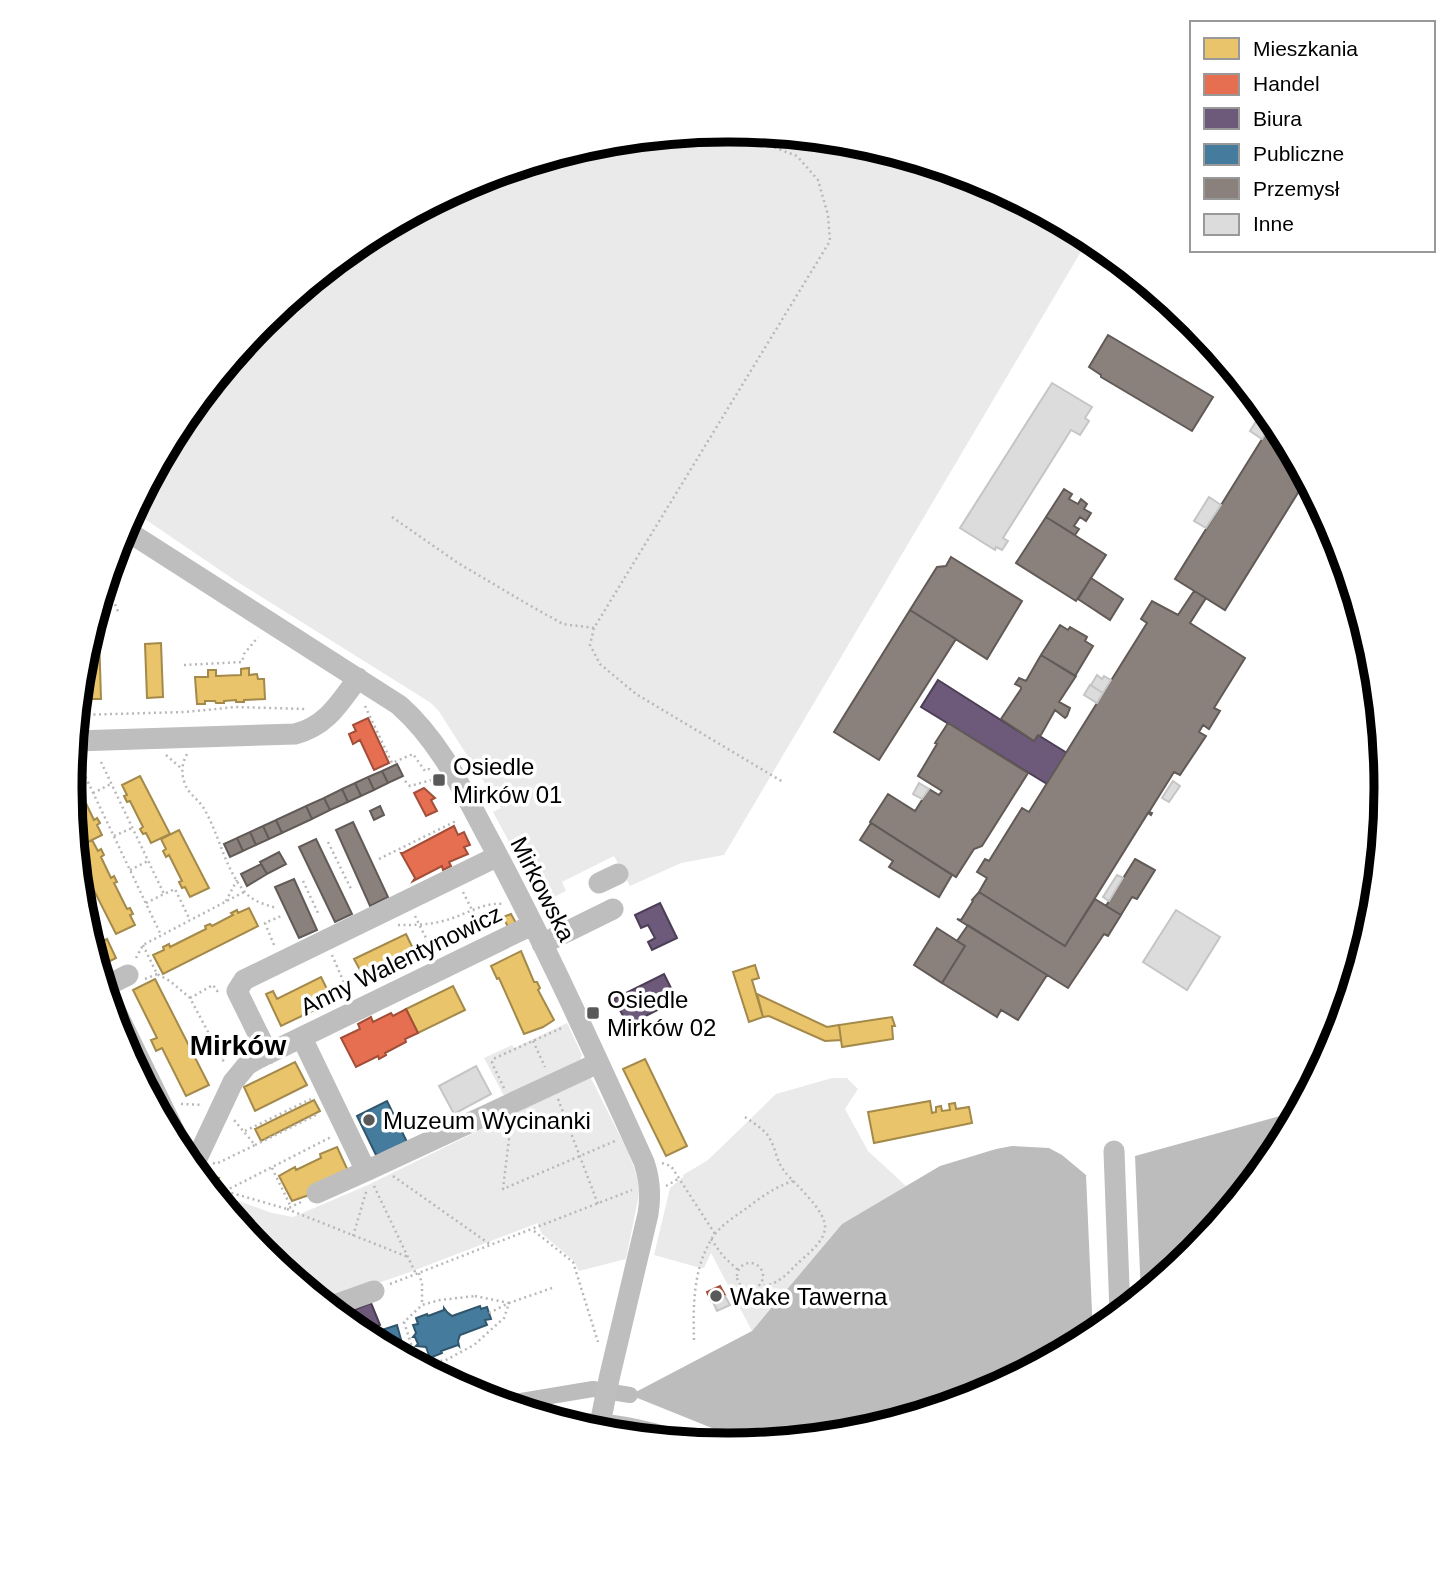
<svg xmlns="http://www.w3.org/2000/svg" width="1456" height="1575" viewBox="0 0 1456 1575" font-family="Arial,sans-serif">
	<rect width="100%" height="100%" fill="#fff"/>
	<path fill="#eaeaea" d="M728 130 857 142 980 180 1089 238 724 855 681 863 630 886 614 856 562 882 566 891 542 903 493 812 501 808 438 710 431 703 236 581 133 511 181 422 263 322 363 240 477 179 600 142Z
		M567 1023 582 1055 580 1060 505 1098 484 1058 512 1045 514 1048Z
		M590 1076 627 1150 640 1182 639 1194 626 1259 579 1271 574 1261 541 1233 538 1223 410 1272 323 1302 262 1252 213 1192 272 1213 293 1217 368 1185Z
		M832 1078H847L858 1089 845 1109 868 1151 906 1186 842 1224 752 1331 711 1253 704 1268 697 1267 654 1255 670 1188 683 1177V1175L708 1160 776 1094Z"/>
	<path fill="#bcbcbc" d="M1298 1111 1275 1153 1193 1253 1141 1295 1135 1156Z
		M1012 1146 1049 1148 1062 1155 1086 1175 1093 1335 979 1396 856 1433 749 1443 630 1395 752 1331 842 1224 940 1166 996 1149Z"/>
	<path fill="#e9c46a" stroke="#a3894a" stroke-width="2" d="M109 587V605H99L104 588Z
		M91 633H99L101 699H85L83 657Z
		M161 643 163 697 147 698 145 644Z
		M249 668V675L257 674 258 679H264L265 699 244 700V702H236V700L224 701V703H216L215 701H205V704H197L195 677H208V670H216V676L241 675V669Z
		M73 776 78 787 81 786 84 792 81 793 94 820 97 818 100 823 97 825 102 835 82 845 74 828 70 787 71 777Z
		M140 776 170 834 151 843 146 833 143 834 140 829 143 827 130 801 127 802 124 796 127 795 122 785Z
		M179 830 209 888 190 897 185 887 182 888 179 882 182 881 169 855 166 857 163 851 166 849 161 839Z
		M92 840 98 851 101 849 104 855 101 857 111 878 114 876 117 882 114 883 127 909 130 908 133 914 130 915 135 925 116 934 77 857 76 848Z
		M249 908 258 926 163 974 153 955 164 950 163 947 169 944 170 947 206 929 205 926 210 924 212 926 233 915 231 913 237 910 238 913Z
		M511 914 516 923 508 927 503 917Z
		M447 933 451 942 440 948 435 939Z
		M406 934 418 959 367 983 354 959Z
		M107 939 116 958 106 963 109 969 103 972 100 966 98 967 92 947Z
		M521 951 534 982H537L540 988 538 990 554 1020 543 1027 524 1034 499 978 497 979 491 966Z
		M755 965 759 978 752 980 763 1017 749 1022 733 972Z
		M321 977 333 1001 281 1026 266 994 273 991 277 999Z
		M155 979 209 1085 186 1096 162 1048 156 1051 151 1040 157 1038 133 990Z
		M453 986 465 1010 418 1033 406 1009Z
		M757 994 827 1027 839 1025 841 1040 825 1041 769 1016 763 1017Z
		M892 1017 895 1026H892L893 1039 842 1047 839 1025Z
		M645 1059 687 1146 666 1156 623 1069Z
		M295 1062 307 1085 255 1111 244 1087Z
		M314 1100 320 1111 261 1141 255 1129Z
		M930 1101 932 1113 936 1112V1107L941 1106 942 1111 950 1110 949 1104 955 1103 956 1109 969 1107 972 1123 874 1143 868 1112Z
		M337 1147 349 1173 309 1195 292 1201 279 1176 295 1167 296 1170 321 1158 320 1154Z
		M209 1174 219 1178 214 1189 209 1187 206 1183Z"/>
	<path fill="#e76f51" stroke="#a24e39" stroke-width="2" d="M368 718 389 763 374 770 360 740 353 744 349 734 356 731 353 725Z
		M424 788 435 798 431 800 437 811 426 816 414 793Z
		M454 826 458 835 464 832 470 845 464 847 468 854 449 862 451 866 443 870 442 866 413 881 415 878 401 853H403Z
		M406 1009 418 1033 405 1039 406 1042 385 1053 386 1055 379 1059 378 1056 356 1067 341 1038 360 1029 358 1024 371 1017 373 1022 391 1013 393 1016Z
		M720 1286 725 1295 711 1301 707 1292Z"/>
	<path fill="#6d597a" stroke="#4c3e55" stroke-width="2" d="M938 680 1034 741 1038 735 1067 753 1047 784 921 707Z
		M660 903 677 938 652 950 648 942 655 938 648 925 641 928 635 915Z
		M664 974 677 1000 628 1025 614 999Z
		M371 1303 380 1325 360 1332 342 1318 341 1315Z"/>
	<path fill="#457b9d" stroke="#30566e" stroke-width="2" d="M387 1101 409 1146 376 1155 357 1116Z
		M480 1306 481 1309 487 1307 491 1319 485 1320 487 1325 460 1335 458 1341 459 1346 458 1345 441 1351 442 1353 430 1358 426 1347 416 1346 418 1344 415 1337H413L416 1333 413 1325 418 1324 416 1318 427 1314 428 1316 444 1310V1308L447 1312 452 1316Z
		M397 1325 402 1343 387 1348 382 1330Z"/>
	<path fill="#8a817c" stroke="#615a57" stroke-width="2" d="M1108 335 1213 397 1192 431 1101 377V375L1089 367Z
		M1274 420 1306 480 1225 610 1175 579Z
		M1064 489 1072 494 1069 499 1078 504 1081 499 1087 504 1084 509 1091 513 1086 521 1080 517 1074 526 1079 529 1075 535 1046 517Z
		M1046 517 1106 555 1076 601 1016 563Z
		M951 557 1022 601 987 659 910 610 937 567 946 566Z
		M1091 578 1123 599 1110 620 1078 599Z
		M1194 591 1206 598 1190 623 1245 658 1214 708 1220 711 1209 729 1203 725 1199 732 1206 736 1180 775 1174 772 1149 812 1152 813 1151 815 1148 813 1065 946 979 892 987 878 977 872 985 859 989 861 1022 808 1029 812 1147 623 1141 619 1152 601 1178 615Z
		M910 610 956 639 879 760 834 732Z
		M1060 625 1068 630 1070 627 1087 637 1085 641 1093 646 1075 676 1041 655Z
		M1041 655 1076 676 1059 702 1070 708 1067 716 1065 718 1055 710 1041 735 1040 736 1038 735 1034 741 1001 719 1021 689V687L1015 684 1019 678 1026 681Z
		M948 723 1028 773 982 846 974 849 956 877 870 822 888 794 915 811 929 789 939 795 942 791 918 776 937 744 935 743Z
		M397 764 403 776 388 783 382 771Z
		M382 771 388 783 374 790 368 777Z
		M368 777 374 790 361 796 355 783Z
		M355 783 361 796 348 802 342 789Z
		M342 789 348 802 330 810 324 798Z
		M324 798 330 810 312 819 306 806Z
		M306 806 312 819 282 833 276 820Z
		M380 806 384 815 374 820 370 811Z
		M276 820 282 833 269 839 263 826Z
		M353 822 388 897 370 906 336 830Z
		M871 823 952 875 939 897 889 867 893 861 860 840Z
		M263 826 269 839 256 845 250 832Z
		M250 832 256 845 243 851 237 838Z
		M237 838 243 851 230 857 224 844Z
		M316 839 352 914 335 922 299 847Z
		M279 852 286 864 267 874 260 862Z
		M1135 859 1155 870 1137 899 1132 897 1121 915 1106 906Z
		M261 864 267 874 247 886 241 874Z
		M294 879 317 930 299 938 275 887Z
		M979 892 1065 946 1095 899 1121 915 1108 936 1104 934 1068 988 957 919 961 920 973 901 972 900Z
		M968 925 1047 975 1018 1020 1001 1010 997 1017 942 983 965 946 957 941Z
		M937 928 965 946 942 983 914 965Z"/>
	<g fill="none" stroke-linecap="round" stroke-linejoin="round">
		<path stroke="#bcbcbc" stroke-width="16" d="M503 1404 593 1389 630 1395"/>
	</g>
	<path fill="#dcdcdc" stroke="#c5c5c5" stroke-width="2" d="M1052 383 1092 407 1085 418 1089 421 1080 435 1071 430 1003 538 1008 541 1002 550 996 547 995 550 960 528Z
		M1264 409 1274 420 1262 439 1250 431Z
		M1209 497 1221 505 1206 528 1194 521Z
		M1097 675 1102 679 1104 676 1111 680 1103 693 1091 685Z
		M1090 685 1103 693 1097 703 1084 695Z
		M1173 781 1180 786 1169 802 1162 798Z
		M919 783 929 789 922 799 913 794Z
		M1117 875 1123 878 1109 901 1103 897Z
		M1176 910 1220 937 1187 990 1143 962Z
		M476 1066 491 1094 454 1114 439 1086Z
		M725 1296 730 1305 717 1311 713 1302Z"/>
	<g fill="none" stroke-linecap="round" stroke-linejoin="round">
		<path stroke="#b8b8b8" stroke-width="2.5" stroke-dasharray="2 3.5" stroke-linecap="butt" d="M728 130 797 156 818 180 828 215 830 241 594 628 590 645 600 664 636 694 783 782
			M392 517 458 563 529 605 563 624 594 628
			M109 572 112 597 119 614
			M184 665 242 662 244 654 258 637
			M365 706 392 763 413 754 425 771 429 769 430 770
			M77 715 185 712 236 707 306 709
			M187 754C182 763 181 772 184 781 187 793 196 797 203 807 219 833 224 867 244 891 252 901 265 905 277 908
			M166 755 182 769
			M76 757 161 935
			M101 762 164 894 175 889 190 920
			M405 781 410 786 435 779
			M93 793 111 784
			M114 836 132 828
			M328 842 352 891
			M379 859 458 820
			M130 870 148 861
			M303 881 319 915
			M463 892 482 930
			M226 901 237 880
			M146 903 164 894
			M552 906 559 918
			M415 916 434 954
			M398 925C413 925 428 925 443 921 464 916 482 902 503 904
			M143 945 157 974 170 981 190 998 225 1064
			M274 945 265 923 281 916
			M332 955 349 994
			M136 958 143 945 244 892
			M145 979 157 974
			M190 998 213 985 217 991 221 989
			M533 1041 545 1067
			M221 1058 234 1051
			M504 1088 492 1063 493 1059 564 1027
			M558 1099 598 1204
			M181 1104 203 1105
			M745 1117C752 1122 760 1127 766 1133 776 1145 775 1160 785 1172 795 1184 827 1212 825 1228 824 1243 805 1256 796 1265 786 1275 774 1288 759 1285
			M511 1122 503 1189 615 1141
			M245 1131 311 1099
			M255 1145 318 1114
			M213 1163 216 1164 255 1145 234 1120
			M662 1163 671 1166 715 1234
			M272 1168 291 1207
			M393 1176 491 1245
			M374 1186 416 1274
			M666 1186 678 1179
			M211 1189 218 1193 225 1191 287 1209 303 1201
			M225 1191 331 1137
			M287 1209 408 1257
			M534 1231 573 1262 598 1342
			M353 1236 367 1189
			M711 1239 723 1256 738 1270
			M737 1276a13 13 0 1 1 26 0a13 13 0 1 1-26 0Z
			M419 1273 422 1284V1304
			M390 1284 632 1190
			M475 1296 509 1303 504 1318 474 1345 444 1361 425 1360 413 1350 404 1322 422 1305 440 1300Z
			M489 1313 509 1303 552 1288
			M694 1340C693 1307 693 1270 711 1240 718 1227 734 1217 747 1208 761 1197 775 1187 793 1181"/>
		<path stroke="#bebebe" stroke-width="21" d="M124 529 399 705C441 742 464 793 490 841 546 946 595 1054 644 1162 650 1179 651 1196 648 1214L609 1379 600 1424
			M75 741 295 734C327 726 340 702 358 678
			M599 883 618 874
			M542 944 613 909
			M104 987 191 1165
			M104 987 128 975
			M302 1038 366 1171 598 1063
			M268 1054 237 991 244 980 498 856
			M1114 1151 1120 1313
			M193 1167 233 1082 247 1065 259 1058 532 925
			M317 1193 366 1171
			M329 1307 374 1291
			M569 1424C607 1421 644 1430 680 1441"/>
	</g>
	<g fill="#595959" stroke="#fff" stroke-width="2.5">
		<rect x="432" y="773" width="14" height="14" rx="3.5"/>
		<rect x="586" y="1006" width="14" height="14" rx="3.5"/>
		<circle cx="369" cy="1120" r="7"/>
		<circle cx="716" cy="1296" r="7"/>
	</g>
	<g text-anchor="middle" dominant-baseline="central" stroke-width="7" stroke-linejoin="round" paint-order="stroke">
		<g font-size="24" fill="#000" stroke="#fff" text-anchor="start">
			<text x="453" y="766">Osiedle<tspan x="453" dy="28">Mirków 01</tspan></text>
			<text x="607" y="999">Osiedle<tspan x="607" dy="28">Mirków 02</tspan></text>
			<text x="383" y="1120">Muzeum Wycinanki</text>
			<text x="730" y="1296">Wake Tawerna</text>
		</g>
		<g font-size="24" fill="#000" stroke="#fff">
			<text transform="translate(543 889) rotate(63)">Mirkowska</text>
			<text transform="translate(401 960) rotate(-26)">Anny Walentynowicz</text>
		</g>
		<g font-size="28" font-weight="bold" fill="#000" stroke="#fff">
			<text x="238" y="1045">Mirków</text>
		</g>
	</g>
	<path d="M0 0H1456V1575H0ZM727 142H729A645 645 0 0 1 1374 787V788A645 645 0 0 1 729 1433H727A645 645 0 0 1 82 788V787A645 645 0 0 1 727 142Z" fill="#fff" fill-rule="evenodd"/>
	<path fill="none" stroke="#000" stroke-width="9" d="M727 142H729A645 645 0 0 1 1374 787V788A645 645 0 0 1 729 1433H727A645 645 0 0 1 82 788V787A645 645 0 0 1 727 142Z"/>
	<rect x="1190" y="21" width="245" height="231" fill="#ffffff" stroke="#999999" stroke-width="2"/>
	<rect x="1204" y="38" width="35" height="21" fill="#e9c46a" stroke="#999999" stroke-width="2"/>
	<text x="1253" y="56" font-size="21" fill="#000000">Mieszkania</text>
	<rect x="1204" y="74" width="35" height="21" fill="#e76f51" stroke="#999999" stroke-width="2"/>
	<text x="1253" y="91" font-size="21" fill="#000000">Handel</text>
	<rect x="1204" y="108" width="35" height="21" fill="#6d597a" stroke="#999999" stroke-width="2"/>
	<text x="1253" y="126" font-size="21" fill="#000000">Biura</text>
	<rect x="1204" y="144" width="35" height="21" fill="#457b9d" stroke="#999999" stroke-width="2"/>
	<text x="1253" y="161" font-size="21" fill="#000000">Publiczne</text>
	<rect x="1204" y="178" width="35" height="21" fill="#8a817c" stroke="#999999" stroke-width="2"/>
	<text x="1253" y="196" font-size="21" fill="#000000">Przemysł</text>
	<rect x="1204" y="214" width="35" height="21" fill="#dcdcdc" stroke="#999999" stroke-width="2"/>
	<text x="1253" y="231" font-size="21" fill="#000000">Inne</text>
</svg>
